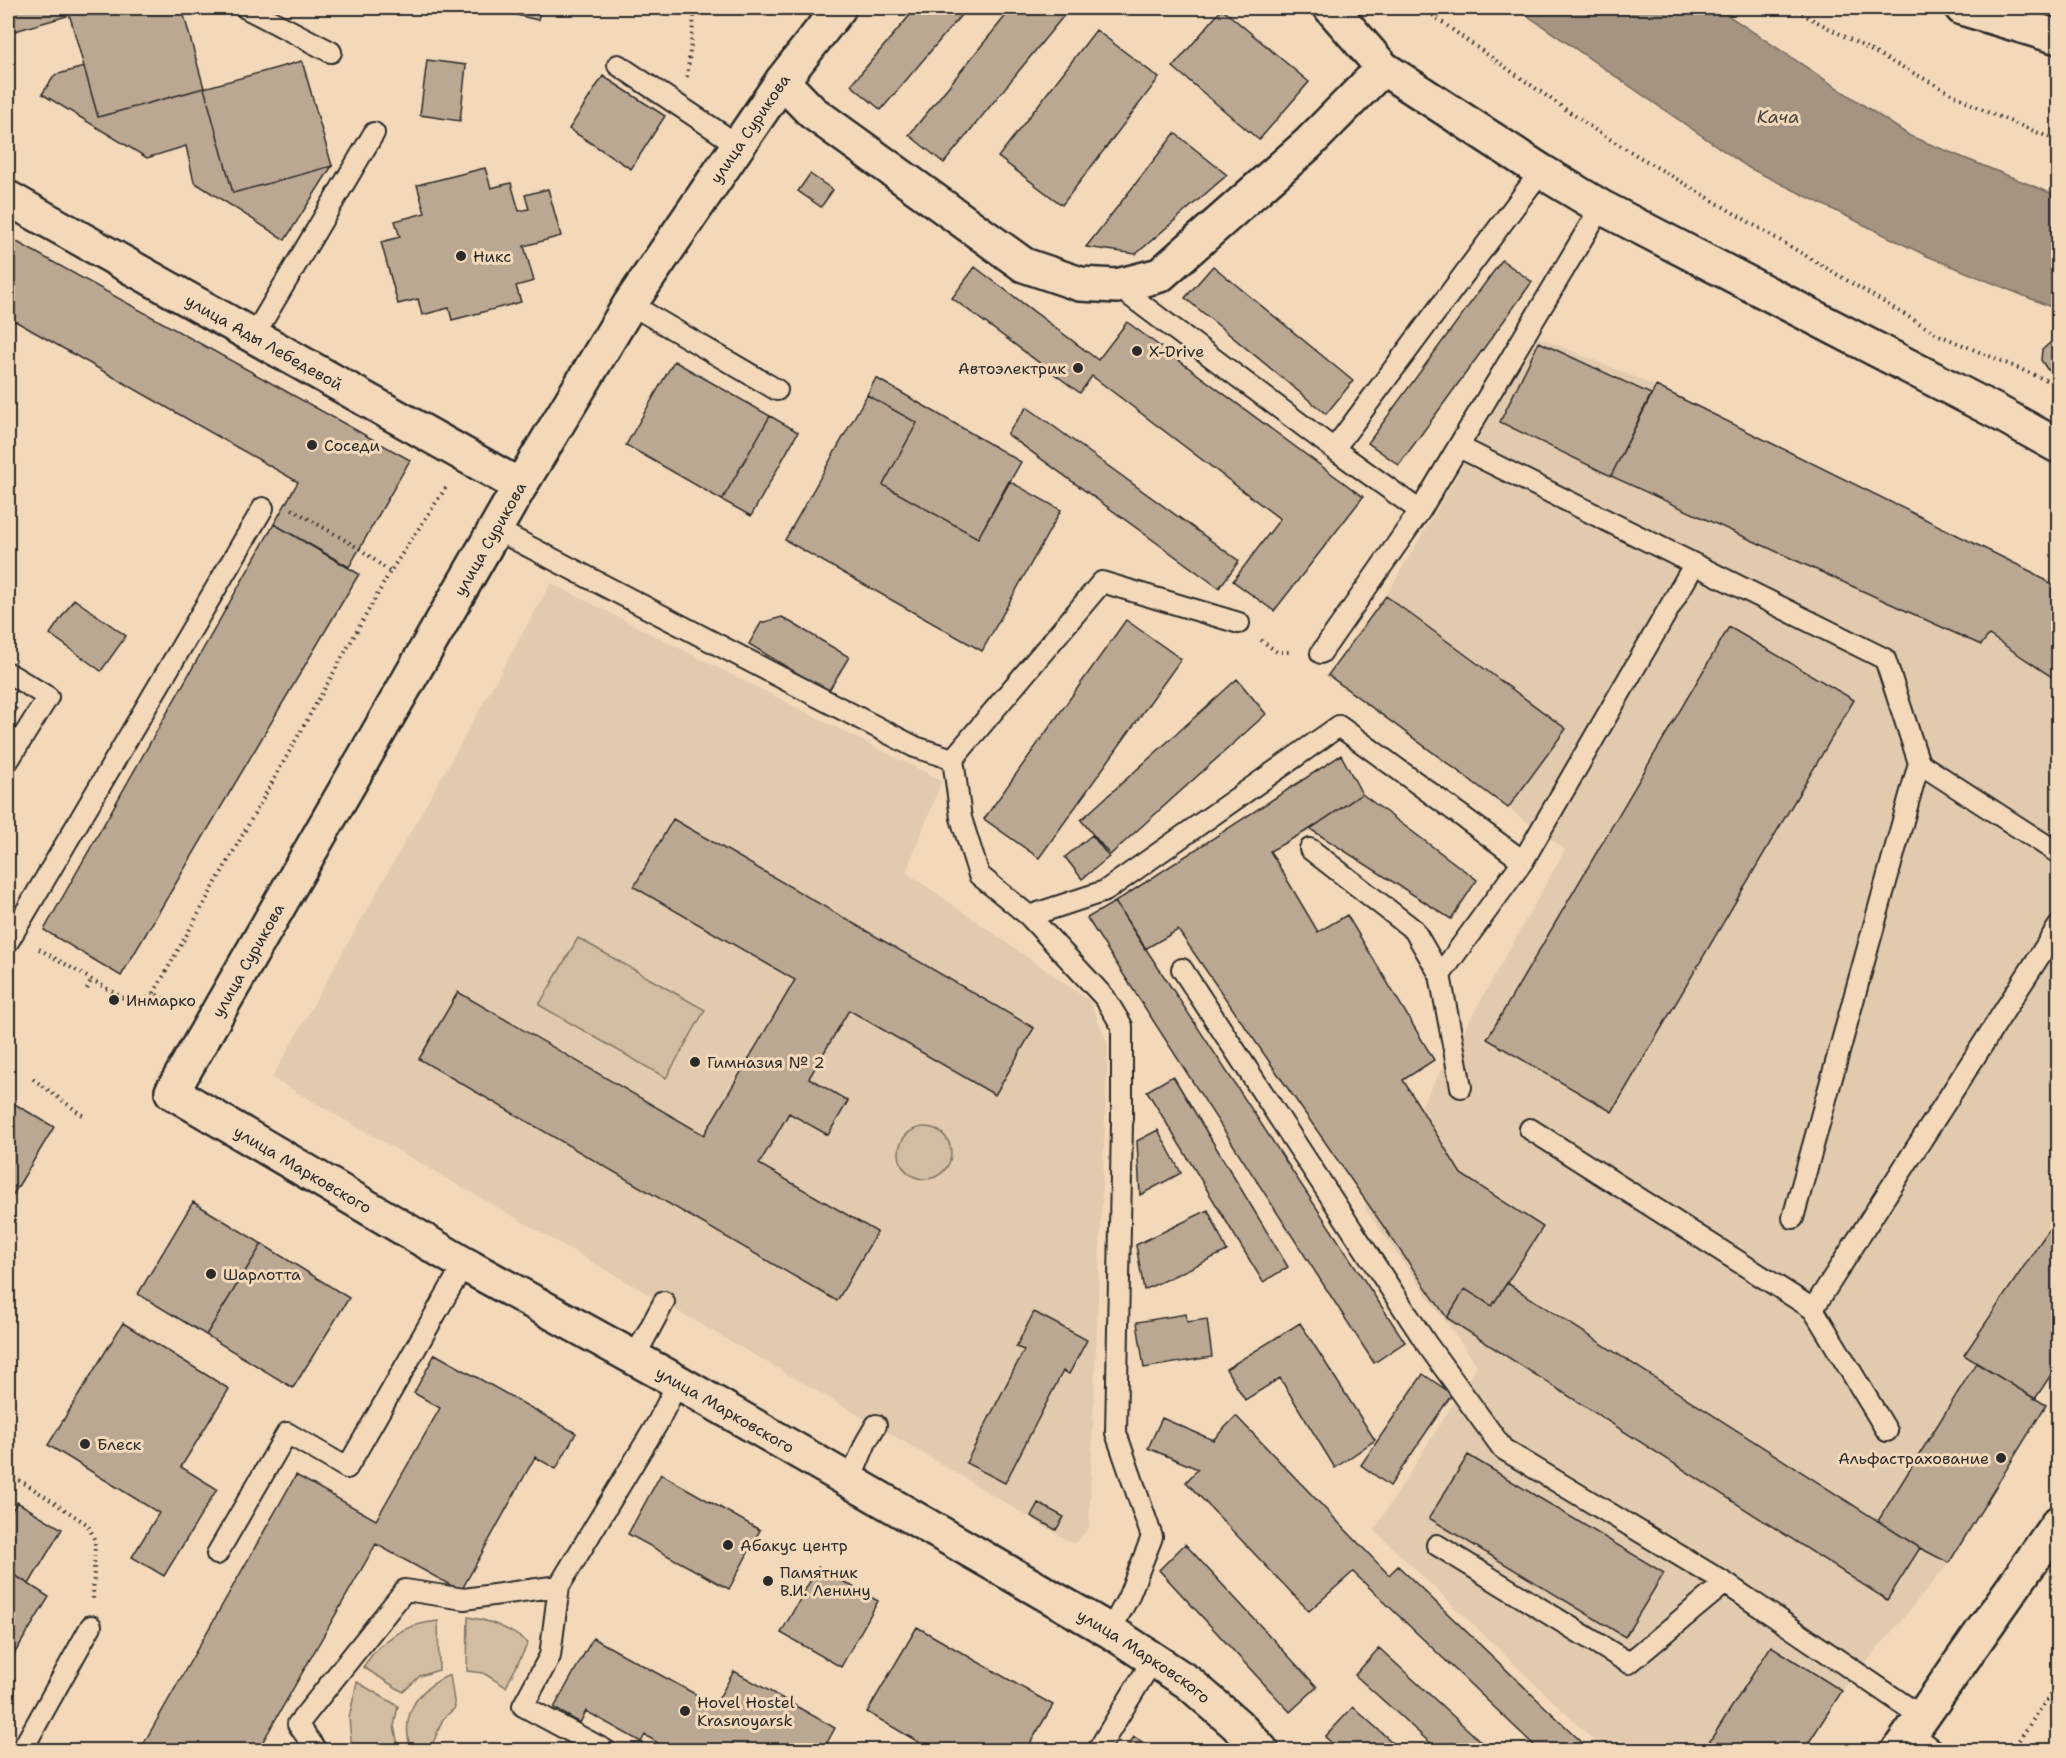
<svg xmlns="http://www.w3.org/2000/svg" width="2066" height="1758" viewBox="0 0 2066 1758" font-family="'Shantell Sans',sans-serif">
	<rect width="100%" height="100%" fill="#f3d9ba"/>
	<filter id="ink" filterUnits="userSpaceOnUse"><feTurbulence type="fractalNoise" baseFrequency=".0167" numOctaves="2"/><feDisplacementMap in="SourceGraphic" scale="12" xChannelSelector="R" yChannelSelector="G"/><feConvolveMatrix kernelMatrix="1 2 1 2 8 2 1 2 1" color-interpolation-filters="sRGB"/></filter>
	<g filter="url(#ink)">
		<path fill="#e2caae" d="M1538 337 1656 386 2032 572 2058 589V1364L2036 1399 2046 1405 1949 1563 1842 1691 1804 1750H1604L1374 1530 1477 1365 1364 1208 1565 850 1328 675 1386 596Z
			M551 583 942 781 906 872 1090 1001 1108 1045 1089 1528 1074 1544 876 1425 272 1078Z"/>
		<path fill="#d2bda2" stroke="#7e7466" stroke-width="1.5" d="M578 938 705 1010 666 1078 539 1005Z
			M899 1153a26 26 0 1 1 52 0a26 26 0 1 1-52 0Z
			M468 1617C490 1620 510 1629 528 1643L506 1687 483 1673 467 1671Z
			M438 1621 439 1670 420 1676 403 1692 363 1667C382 1639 404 1624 438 1621Z
			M450 1675 455 1708 443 1719 433 1743 411 1750C400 1715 416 1689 450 1675Z
			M357 1682 398 1706 394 1726 399 1749 397 1750H352L349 1718Z"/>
		<path fill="#a49481" stroke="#746a5f" stroke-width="1.5" d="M1516 8H1717L1910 136 2058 196V310L1927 256 1749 168Z"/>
		<path fill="#bba892" stroke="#2b2b2b" stroke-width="1.5" d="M8 8H65L67 16 8 33Z
			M89 8H182L204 88 98 117 69 13Z
			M486 8H541L538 20Z
			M916 8H967L881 110 851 85Z
			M1012 8H1070L944 163 909 135Z
			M1222 9 1309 82 1259 140 1173 67Z
			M1096 30 1159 78 1062 205 998 157Z
			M427 60 466 65 460 121 420 115Z
			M302 61 332 166 233 193 204 88Z
			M84 67 98 117 204 88 233 193 332 166 285 240 194 182 186 146 147 158 42 94 55 75Z
			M603 76 665 116 631 169 569 129Z
			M1175 133 1227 175 1136 254 1086 247Z
			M485 168 491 188 511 183 519 211 529 209 525 195 548 189 561 236 524 246 534 281 516 286 521 302 452 320 449 308 422 315 418 299 398 304 381 242 400 237 395 221 425 213 417 185Z
			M810 174 833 190 821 207 798 191Z
			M8 237 410 460 349 567 274 524 298 482 8 317Z
			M1502 260 1532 282 1399 465 1368 443Z
			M1213 266 1353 381 1326 414 1185 298Z
			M975 267 1098 360 1127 322 1363 497 1274 611 1233 581 1280 519 1092 376 1080 393 952 298Z
			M2054 341H2058V372H2057L2047 369 2041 360 2042 350 2050 343Z
			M1539 342 1651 394 1611 476 1500 422Z
			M674 361 770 416 722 500 626 445Z
			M876 378 1021 462 978 538 883 485 917 423 867 395Z
			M1656 386 2032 572 2058 589V681L1989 635 1981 645 1611 476Z
			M867 395 917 423 883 485 978 538 1009 481 1061 510 982 651 785 540Z
			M1027 407 1239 561 1219 588 1007 434Z
			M770 416 798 432 751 516 722 500Z
			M274 524 359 574 121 976 44 930Z
			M1386 596 1566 729 1508 808 1328 675Z
			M74 599 126 636 101 671 50 634Z
			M782 617 849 657 828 692 749 644 761 623Z
			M1126 620 1181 659 1039 858 984 819Z
			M1729 627 1854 700 1612 1112 1487 1039Z
			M1237 679 1266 714 1110 855 1081 820Z
			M8 704 17 709 8 726Z
			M1341 755 1362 794 1310 829 1270 851 1318 932 1347 915 1434 1060 1403 1080 1461 1174 1543 1227 1492 1306 1465 1289 1447 1318 1178 930 1145 949 1115 902Z
			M1362 794 1477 880 1451 919 1310 829Z
			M673 819 1034 1028 995 1095 849 1010 809 1078 848 1101 828 1135 789 1113 759 1164 877 1232 837 1301 419 1059 458 992 704 1135 795 980 634 887Z
			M1092 835 1109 857 1082 879 1065 857Z
			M1115 902 1405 1342 1374 1363 1087 918Z
			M1173 1076 1288 1267 1263 1282 1147 1091Z
			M8 1100 54 1127 8 1203Z
			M1158 1130 1181 1173 1140 1195 1137 1141Z
			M193 1202 262 1244 206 1335 138 1294Z
			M1208 1210 1227 1251 1144 1290 1136 1245Z
			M2058 1216V1364L2035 1399 1964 1355Z
			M262 1244 349 1298 293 1388 206 1335Z
			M1507 1283 1920 1548 1887 1600 1447 1318 1465 1289 1492 1306Z
			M1034 1312 1087 1340 1069 1374 1063 1371 1005 1483 966 1463 1024 1350 1016 1347Z
			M1186 1314 1187 1322 1207 1319 1212 1357 1144 1368 1137 1322Z
			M123 1323 229 1389 181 1467 217 1489 164 1576 132 1557 159 1513 48 1445Z
			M1300 1323 1375 1440 1335 1468 1280 1378 1245 1400 1226 1369Z
			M435 1354 576 1433 556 1469 535 1457 461 1591 376 1544 258 1750H140L296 1475 376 1520 440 1408 414 1393Z
			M1976 1363 2046 1405 1949 1563 1920 1548 1878 1521Z
			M1423 1374 1452 1394 1390 1486 1361 1465Z
			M1236 1416 1389 1575 1398 1566 1590 1750H1539L1353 1572 1309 1611 1186 1482 1198 1469 1148 1448 1162 1418 1213 1440Z
			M1468 1455 1664 1573 1625 1637 1429 1518Z
			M661 1474 760 1530 729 1589 628 1534Z
			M17 1502 62 1529 29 1584 8 1571V1517Z
			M1038 1503 1064 1517 1056 1530 1031 1516Z
			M1185 1544 1317 1687 1290 1712 1159 1570Z
			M818 1567 878 1601 841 1667 781 1633Z
			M8 1571 49 1597 8 1664Z
			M917 1627 1053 1705 1026 1750H932L867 1712Z
			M593 1638 715 1705 734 1671 835 1728 823 1750H653L658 1743 645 1735 641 1742 586 1711 580 1723 554 1708Z
			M1771 1646 1842 1691 1804 1750H1704Z
			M1379 1648 1490 1750H1438L1355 1675Z
			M1353 1707 1401 1750H1340L1325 1737Z
			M1134 1737 1156 1750H1125Z
			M1687 1744 1697 1750H1683Z"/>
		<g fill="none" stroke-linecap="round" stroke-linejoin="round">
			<g stroke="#2b2b2b" stroke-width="24">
				<path id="service" d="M246 8 331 52
					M618 65 738 145
					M1117 286 1334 449 1541 171
					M630 304 777 390
					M253 337 374 133
					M1459 447 1885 659 1919 763 1793 1218
					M1334 449 1420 511
					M495 529 915 747 953 759 1102 582 1239 623
					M1321 653 1420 511 1601 207
					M8 673 48 697 8 761
					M953 759 961 818 979 875 1029 916 1105 998 1122 1026V1123L1116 1433 1152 1537 1128 1598 1110 1631
					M1919 763 2058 853
					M1310 849 1414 930 1440 975 1523 861 1694 565
					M1029 916 1105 891 1339 726 1523 861
					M8 942 263 508
					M1182 969 1426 1343 1503 1449 1725 1583 1922 1717
					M1440 975 1461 1087
					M1530 1129 1813 1309
					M634 1358 664 1302
					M1887 1431 1813 1309 2058 927
					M850 1481 866 1442 876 1425
					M1437 1545 1629 1663 1725 1583
					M217 1554 287 1433 347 1468 464 1264
					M559 1586 657 1424 678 1382
					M1911 1733 1934 1750
					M22 1750 91 1626
					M316 1750 298 1724 405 1590 464 1599 559 1586 550 1656 523 1706 605 1750
					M1098 1750 1154 1658"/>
			</g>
			<g stroke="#2b2b2b" stroke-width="38">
				<g id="minor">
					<path d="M1331 8 1383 68 1541 171 1601 207 1999 413 2058 446"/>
					<path d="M1962 8 2058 37"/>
					<path d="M782 81 812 112 1024 265 1080 284 1117 286 1160 275 1308 144 1383 68"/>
					<path id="s1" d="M8 198 520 486"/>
					<path id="s2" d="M172 1092 464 1264 678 1382 1110 1631 1189 1683 1236 1724 1261 1750"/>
					<path d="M1899 1750 2058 1523"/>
				</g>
			</g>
			<g stroke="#2b2b2b" stroke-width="38">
				<g id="primary">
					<path id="s3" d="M172 1092 520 486 630 304 782 81 839 8"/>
				</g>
			</g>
			<path stroke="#2b2b2b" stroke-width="4" stroke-dasharray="1.5 4.5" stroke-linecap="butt" d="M1423 8 1465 39 1601 134 1939 335 2058 385
				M1791 8 1985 111 2058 141
				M687 77 695 8
				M292 509 360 549 390 572
				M1261 640 1277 652H1292
				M39 949 137 1006 154 993 172 1004
				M87 989 92 979
				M154 993 390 572 447 486
				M33 1079 85 1117
				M8 1475 26 1484 88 1525 95 1541 93 1599
				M2012 1750 2058 1684"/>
			<use href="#service" stroke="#f3d9ba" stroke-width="20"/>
			<use href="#minor" stroke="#f3d9ba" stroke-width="33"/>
			<use href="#primary" stroke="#f3d9ba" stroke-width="33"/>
		</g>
	</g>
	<g fill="#2b2b2b" stroke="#f3d9ba" stroke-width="2">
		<circle cx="461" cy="256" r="6"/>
		<circle cx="1137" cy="351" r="6"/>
		<circle cx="1078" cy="368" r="6"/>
		<circle cx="312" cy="445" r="6"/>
		<circle cx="114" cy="1000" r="6"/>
		<circle cx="695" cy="1062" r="6"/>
		<circle cx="211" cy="1274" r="6"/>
		<circle cx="85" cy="1444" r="6"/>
		<circle cx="2001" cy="1458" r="6"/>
		<circle cx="728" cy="1545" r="6"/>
		<circle cx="768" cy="1581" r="6"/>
		<circle cx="685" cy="1711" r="6"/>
	</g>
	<g text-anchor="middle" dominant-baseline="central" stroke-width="6" stroke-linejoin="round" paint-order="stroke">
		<g font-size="16" fill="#2b2b2b" stroke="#f3d9ba">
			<text stroke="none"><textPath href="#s3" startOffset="1124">улица Сурикова</textPath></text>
			<text stroke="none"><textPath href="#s1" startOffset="294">улица Ады Лебедевой</textPath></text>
			<text stroke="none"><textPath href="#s3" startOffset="638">улица Сурикова</textPath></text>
			<text stroke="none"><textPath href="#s3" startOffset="152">улица Сурикова</textPath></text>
			<text stroke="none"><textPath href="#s2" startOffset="152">улица Марковского</textPath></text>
			<text stroke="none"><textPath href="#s2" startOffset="638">улица Марковского</textPath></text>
			<text stroke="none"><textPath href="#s2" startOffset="1124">улица Марковского</textPath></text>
		</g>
		<g font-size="16" fill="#2b2b2b" stroke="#f3d9ba" text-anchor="start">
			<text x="473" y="256">Никс</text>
			<text x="1149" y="351">X-Drive</text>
			<text x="1066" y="368" text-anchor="end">Автоэлектрик</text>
			<text x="324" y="445">Соседи</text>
			<text x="126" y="1000">Инмарко</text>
			<text x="707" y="1062">Гимназия № 2</text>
			<text x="223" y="1274">Шарлотта</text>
			<text x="97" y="1444">Блеск</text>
			<text x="1989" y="1458" text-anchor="end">Альфастрахование</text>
			<text x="740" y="1545">Абакус центр</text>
			<text x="780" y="1572">Памятник<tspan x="780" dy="18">В.И. Ленину</tspan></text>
			<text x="697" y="1702">Hovel Hostel<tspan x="697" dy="18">Krasnoyarsk</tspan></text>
		</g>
		<g font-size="18" font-style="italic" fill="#494540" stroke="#f3d9ba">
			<text x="1778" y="117">Кача</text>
		</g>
	</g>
	<rect width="2066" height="1758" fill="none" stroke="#f3d9ba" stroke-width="30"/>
	<rect x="15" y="15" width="2036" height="1728" fill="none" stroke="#2b2b2b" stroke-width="2" filter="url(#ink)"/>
</svg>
